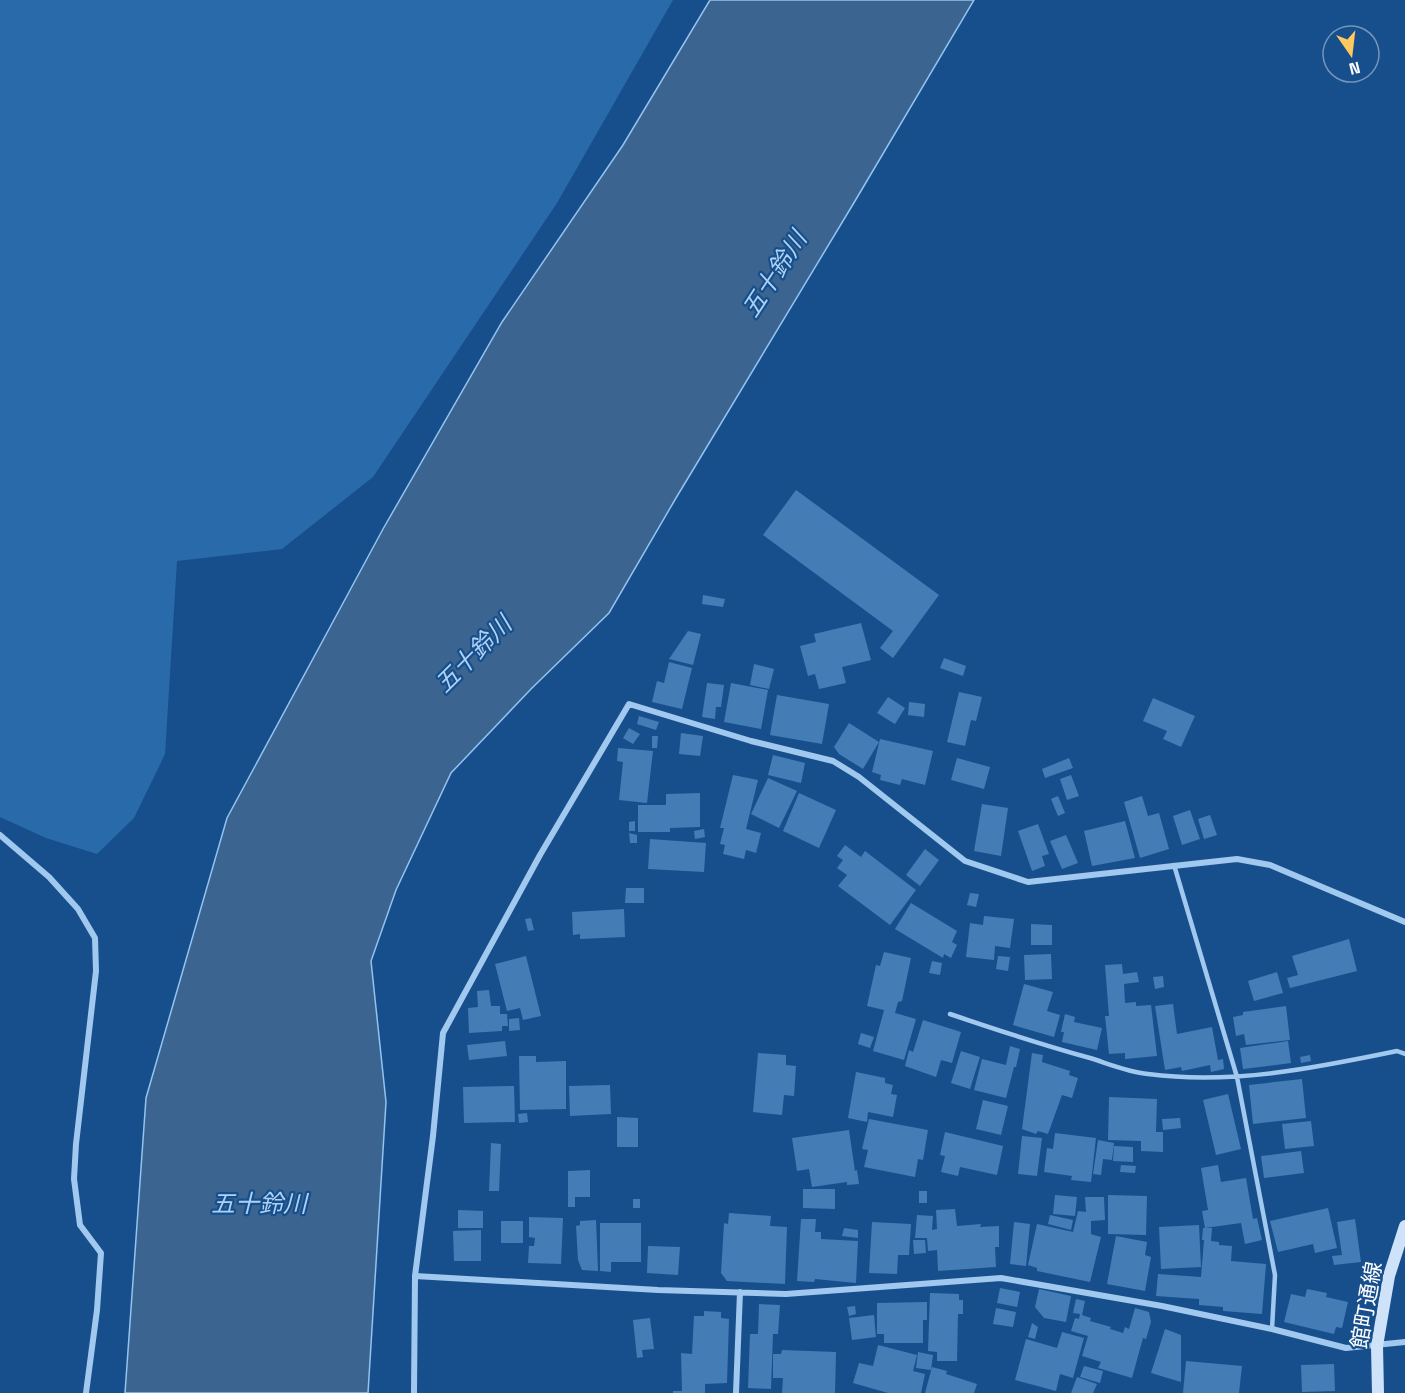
<svg xmlns="http://www.w3.org/2000/svg" width="1405" height="1393" viewBox="0 0 1405 1393" font-family="'Space Grotesk','Noto Sans JP',sans-serif">
	<rect width="100%" height="100%" fill="#174f8c"/>
	<path fill="#296aaa" d="M0 0H673L557 203 373 477 282 549 177 561 165 754 134 818 97 854 46 838 0 817Z"/>
	<path fill="#3b6590" stroke="#93c3f1" stroke-width="1.5" d="M710 0H974L855 201 676 498 609 613 532 688 451 773 396 890 371 961 386 1102 368 1393H125L146 1098 227 818 383 529 502 322 623 145Z"/>
	<path fill="#447cb6" d="M796 490 939 595 893 658 880 648 893 631 763 535Z
		M703 595 725 599 723 607 702 604Z
		M861 623 871 660 842 667 846 683 819 689 815 674 808 676 800 646 816 642 814 634Z
		M688 631 701 634 693 665 669 659Z
		M944 658 966 666 963 676 940 668Z
		M669 662 692 668 682 709 652 702 657 681 664 683Z
		M754 664 774 669 769 689 750 685Z
		M707 683 724 685 721 707H716L715 719 702 717Z
		M731 683 768 690 761 729 724 722Z
		M959 692 982 697 976 721 971 720 965 746 947 742Z
		M777 695 829 704 822 744 770 735Z
		M888 697 905 708 895 724 877 713Z
		M1153 698 1195 716 1181 747 1163 739 1167 731 1143 721Z
		M909 702 925 704 924 717 908 715Z
		M639 716 659 722 656 730 637 724Z
		M849 723 879 742 863 769 839 754 834 747Z
		M629 728 640 734 633 744 623 738Z
		M681 733 703 736 700 756 679 754Z
		M652 736H658L657 748H652Z
		M880 739 933 751 925 785 902 779 900 785 880 780 881 775 872 772Z
		M618 748 653 751 647 803 619 800 623 762 617 761Z
		M773 755 805 763 801 783 768 775Z
		M957 758 990 767 984 789 951 780Z
		M1069 758 1073 768 1045 778 1042 769Z
		M733 775 758 780 746 829 761 833 756 853 746 850 744 859 723 854 725 845 720 844 724 828H720Z
		M1071 775 1079 796 1067 800 1060 779Z
		M768 778 797 791 779 828 751 814Z
		M700 793V827L670 828V832H638V805H666V794Z
		M799 793 836 810 819 848 783 831Z
		M1058 796 1065 813 1058 816 1051 799Z
		M1142 796 1148 816 1159 813 1169 849 1140 858 1124 802Z
		M982 804 1008 808 1001 856 974 851Z
		M1190 810 1200 839 1182 845 1173 816Z
		M1210 815 1217 835 1204 839 1198 819Z
		M635 821V831H629V822Z
		M1125 821 1135 858 1092 866 1084 831Z
		M1038 824 1049 854 1042 856 1045 866 1032 871 1018 831Z
		M704 829 705 837 695 839 694 831Z
		M629 833 637 835V843H630Z
		M1066 835 1078 863 1062 869 1050 841Z
		M650 839 706 843 704 872 648 869Z
		M845 845 861 857 865 851 916 890 890 925 838 886 847 875 837 868 843 860 837 856Z
		M925 849 939 860 920 886 906 875Z
		M626 888H644V903H625Z
		M970 893 979 894 976 907 967 905Z
		M911 903 957 931 952 942 957 945 951 958 944 954 943 958 895 929Z
		M624 909 625 937 580 939V934L573 935 572 912Z
		M984 916 1014 919 1010 948 995 946 994 960 966 957 970 923 983 925Z
		M531 918 534 930 528 931 525 919Z
		M1031 924 1052 925V945H1031Z
		M1349 939 1357 971 1290 988 1287 978 1298 975 1292 956Z
		M884 952 911 958 902 1001 898 1002 895 1013 916 1019 904 1060 873 1051 884 1010 867 1006 876 965 880 966Z
		M1051 954 1052 979 1025 980 1024 955Z
		M526 956 541 1016 523 1020 520 1008 507 1011 495 964Z
		M998 956 1010 957 1008 971 996 969Z
		M932 961 942 963 940 975 929 973Z
		M1122 964 1123 974 1137 972 1139 982 1124 984 1125 1003 1136 1002V1006L1151 1005 1157 1056 1125 1059V1053L1109 1054 1105 1016H1109L1105 965Z
		M1277 972 1283 993 1254 1001 1248 981Z
		M1163 976 1164 987 1155 989 1153 977Z
		M1024 984 1053 992 1047 1011 1060 1015 1054 1037 1013 1025Z
		M489 990 491 1006H500V1014H507L508 1026H502V1031L469 1033 468 1008 478 1007 477 991Z
		M1173 1004 1177 1034 1212 1027 1218 1060 1223 1059 1224 1069 1211 1072 1210 1065 1182 1071 1181 1067 1165 1070 1155 1006Z
		M1286 1006 1290 1040 1246 1045 1244 1034 1236 1036 1233 1017 1243 1015V1012Z
		M1065 1014 1075 1017 1074 1022 1102 1028 1097 1050 1062 1042 1064 1032H1061Z
		M519 1018 520 1030 509 1031V1019Z
		M923 1020 961 1032 952 1063 941 1060 936 1077 905 1066 909 1050 913 1052Z
		M861 1033 874 1037 870 1048 858 1044Z
		M505 1041 507 1056 469 1060 467 1045Z
		M1288 1041 1291 1063 1243 1069 1240 1048Z
		M1010 1046 1020 1049 1016 1067H1014L1006 1098 974 1090 982 1059 1006 1065Z
		M961 1051 980 1057 970 1089 951 1083Z
		M758 1053 786 1055V1065L796 1066 794 1096 784 1095 782 1115 753 1112Z
		M1032 1053 1043 1055 1042 1062 1070 1071 1069 1075 1078 1078 1072 1098 1062 1095 1048 1134 1038 1131 1036 1134 1022 1129Z
		M1310 1055 1311 1061 1301 1063 1300 1057Z
		M519 1056H536V1062L566 1061V1109L520 1110Z
		M856 1072 885 1078V1083L893 1085 891 1094 897 1095 893 1117 868 1112 867 1122 848 1118Z
		M1302 1079 1306 1118 1253 1124 1249 1085Z
		M610 1085 611 1114 570 1116 569 1086Z
		M514 1086 515 1122 464 1123 463 1087Z
		M1228 1094 1241 1149 1216 1155 1203 1100Z
		M1109 1097 1157 1099 1156 1132H1163V1152L1141 1151V1141L1108 1140Z
		M983 1100 1008 1106 1001 1135 976 1129Z
		M527 1113 528 1122 519 1123 518 1114Z
		M617 1117 638 1118V1147H617Z
		M1180 1118 1181 1128 1163 1130 1162 1119Z
		M869 1119 928 1130 923 1160 918 1159 915 1177 864 1167 868 1150 862 1149Z
		M1311 1121 1314 1146 1285 1149 1282 1124Z
		M849 1130 855 1171 857 1170 859 1184 847 1185V1182L812 1187 809 1169 797 1171 792 1138Z
		M945 1132 1003 1146 997 1175 960 1167 958 1176 941 1172 945 1156 940 1155Z
		M1055 1133 1096 1138 1091 1182 1071 1180 1072 1176 1044 1172 1047 1148 1053 1149Z
		M1022 1136 1042 1138 1037 1176 1018 1174Z
		M1098 1140 1114 1143 1112 1160 1103 1159 1101 1175 1093 1174Z
		M491 1143 501 1144 499 1191H489Z
		M1114 1146 1133 1147V1162L1113 1161Z
		M1301 1151 1304 1173 1264 1178 1261 1156Z
		M1121 1165 1136 1166 1135 1173 1120 1172Z
		M1218 1165 1221 1182 1246 1178 1253 1219 1257 1218 1262 1240 1245 1244 1241 1223 1205 1228H1212L1211 1241 1219 1242V1245L1232 1246 1231 1261 1266 1264 1262 1314 1223 1311V1307L1199 1305V1299L1156 1296 1158 1274 1201 1277 1204 1240H1202L1203 1228H1205L1202 1211 1208 1210 1201 1168Z
		M590 1170V1197H575V1207H568V1171Z
		M803 1189H835V1209L803 1208Z
		M919 1191H927V1203H919Z
		M1055 1195 1077 1197 1075 1216 1053 1214Z
		M1108 1195 1147 1196 1146 1235 1108 1234Z
		M1085 1197H1104L1105 1220 1091 1221V1234L1101 1237 1090 1282 1037 1271V1268L1028 1265 1037 1224 1073 1232 1078 1211 1086 1212Z
		M633 1199H640V1208H633Z
		M1328 1208 1337 1248 1315 1253 1313 1244 1278 1252 1270 1221Z
		M955 1209 957 1226 981 1224 980 1227 999 1226V1247H995L996 1267 938 1271 937 1250 928 1251 927 1238H915L917 1215 933 1216 932 1230 937 1229 936 1210Z
		M458 1210 483 1211V1228H458Z
		M729 1213 771 1216 770 1226 787 1227 785 1284 727 1281 721 1273 724 1223 728 1224Z
		M1050 1215 1073 1220 1071 1230 1048 1224Z
		M529 1217 563 1218 561 1264 528 1263 529 1246H534L535 1238 529 1237Z
		M801 1219H816L815 1232H821V1239L858 1241 856 1283 815 1279 814 1282 797 1281Z
		M1355 1219 1361 1262 1334 1265 1332 1256 1342 1255 1337 1222Z
		M596 1220 598 1271 582 1270 578 1260 576 1226 580 1225V1221Z
		M501 1221H523V1243H501Z
		M872 1222 911 1224 909 1255H898L897 1274 869 1273Z
		M1014 1222 1030 1224 1026 1266 1010 1264Z
		M600 1223H641V1262H611V1272L600 1271Z
		M1199 1225 1201 1267 1161 1269 1159 1227Z
		M844 1228 858 1230V1238L842 1236Z
		M481 1230V1261H454L453 1231Z
		M1116 1236 1147 1242 1145 1255 1151 1257 1145 1291 1107 1284Z
		M913 1240H925L926 1253 914 1254Z
		M648 1246 680 1247 678 1275 647 1273Z
		M1000 1288 1020 1292 1017 1307 997 1303Z
		M1039 1289 1071 1296 1066 1322 1044 1318 1035 1307Z
		M1307 1289 1327 1293 1326 1297 1348 1302 1342 1328 1336 1327 1334 1334 1284 1322 1291 1294 1305 1297Z
		M930 1293 959 1294V1300H963V1314H958L957 1361H937V1352L928 1351Z
		M1076 1299 1085 1301 1082 1315 1091 1318 1090 1321 1111 1327 1110 1329 1123 1333 1125 1327 1129 1329 1135 1308 1149 1312 1151 1322 1146 1339 1143 1338 1132 1378 1098 1368 1101 1362 1082 1356 1088 1336 1071 1331 1075 1318 1079 1319 1080 1314 1073 1313Z
		M927 1302V1320H923V1343H884V1334H877V1303Z
		M759 1304 780 1305 778 1334H773L771 1389 748 1388 750 1334H758Z
		M855 1306 856 1314 849 1316 847 1307Z
		M996 1308 1016 1312 1013 1327 993 1324Z
		M704 1311 721 1312V1318L729 1319 727 1383 705 1384V1393H673V1391H682L681 1353 692 1354 694 1316H704Z
		M874 1315 876 1337 852 1340 849 1318Z
		M650 1318 654 1349 642 1350 643 1357 637 1358 633 1320Z
		M1032 1323 1038 1327 1035 1339 1028 1337Z
		M1165 1329 1181 1335V1382L1151 1373Z
		M1062 1332 1084 1338 1073 1378 1060 1374 1056 1391 1015 1380 1026 1339 1057 1348Z
		M878 1345 917 1355 913 1371 925 1374 921 1393H888L853 1383 859 1363 873 1366Z
		M782 1350 836 1352 835 1393H782L783 1378H773V1354H781Z
		M918 1352 933 1355 931 1370 916 1368Z
		M1186 1361 1242 1366 1239 1393H1183Z
		M1334 1364 1335 1391 1302 1392 1301 1365Z
		M1084 1366 1103 1371 1100 1383 1080 1377Z
		M932 1367 947 1371 946 1374 977 1384 974 1393H925Z
		M1077 1377 1097 1384 1093 1393H1071Z"/>
	<g fill="none" stroke-linecap="round" stroke-linejoin="round">
		<path stroke="#a1c8ef" stroke-width="4.5" d="M1174 865 1237 1077 1275 1275 1272 1329
			M950 1014C997 1030 1043 1045 1090 1058 1109 1064 1128 1072 1148 1074 1232 1085 1315 1068 1397 1051L1405 1054"/>
		<path stroke="#a1c8ef" stroke-width="6" d="M0 835 49 877 78 909 95 938 96 971 76 1144 74 1179 80 1225 101 1253 97 1310 86 1393
			M415 1276 658 1290 786 1294 1001 1278 1162 1306 1272 1329 1346 1348 1405 1342
			M414 1393 415 1276 433 1136 443 1033 540 855 629 704 751 741 833 761 859 777 965 861 1028 882 1237 859 1270 865 1405 922
			M736 1393 740 1292"/>
		<path stroke="#cee3fa" stroke-width="12" d="M1378 1393 1377 1346 1389 1276 1405 1226"/>
	</g>
	<g text-anchor="middle" dominant-baseline="central" stroke-width="4.5" stroke-linejoin="round" paint-order="stroke">
		<g font-size="22" fill="#fff" stroke="#174f8c">
			<text transform="translate(1366 1305) rotate(-80)">館町通線</text>
		</g>
		<g font-size="24" font-style="italic" fill="#add2f6" stroke="#174f8c">
			<text transform="translate(774 274) rotate(-57)">五十鈴川</text>
			<text transform="translate(473 654) rotate(-45)">五十鈴川</text>
			<text x="259" y="1203">五十鈴川</text>
		</g>
	</g>
	<g transform="translate(1351 54) rotate(166)"><circle r="28" fill="#174f8c" stroke="#7495ba" stroke-width="1.5"/>
	<path d="M0-4.5L10 22L0 15L-10 22Z" fill="#ffc95f"/>
	<text y="-9" font-size="16" font-weight="bold" text-anchor="middle" fill="#ffffff">N</text>
	</g>
</svg>
